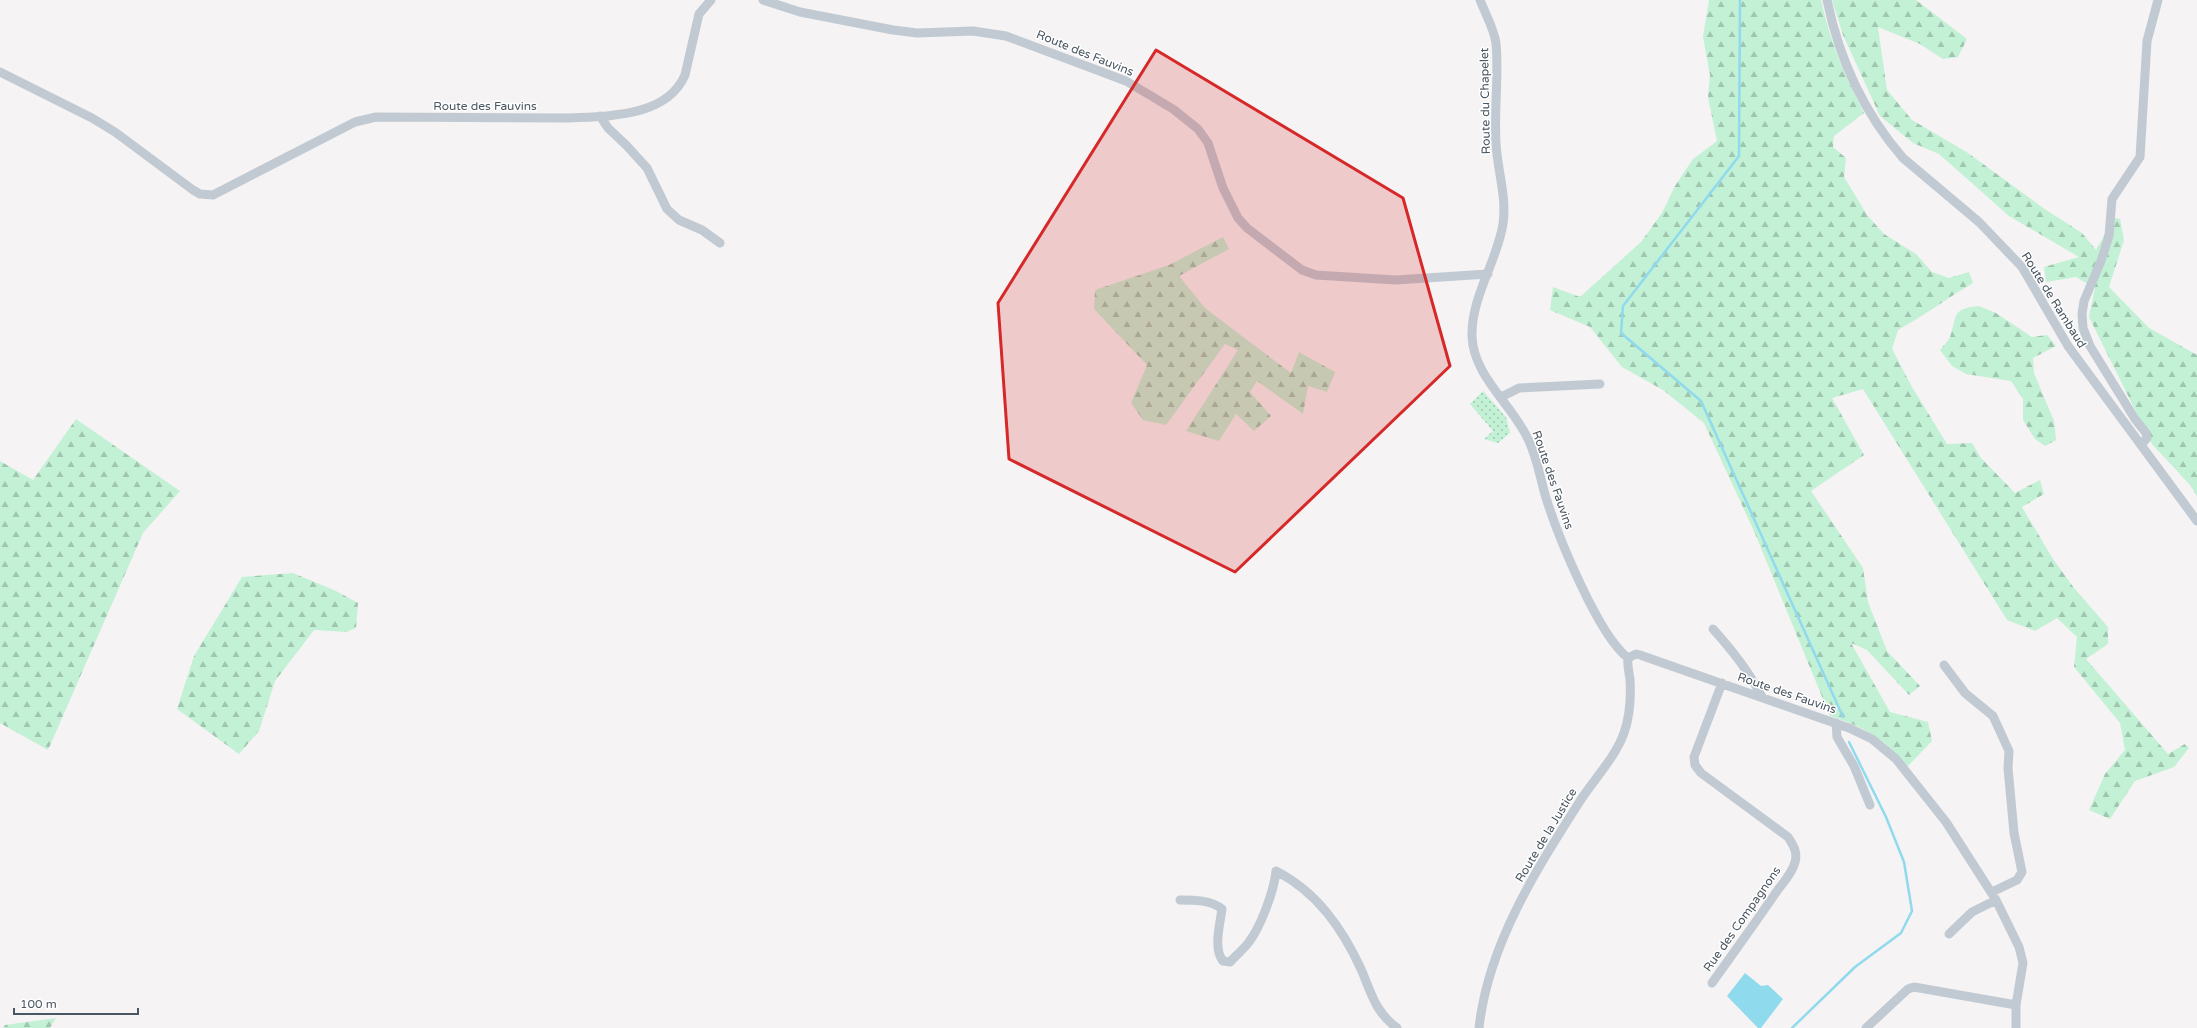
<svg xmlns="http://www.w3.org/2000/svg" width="2197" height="1028" viewBox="0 0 2197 1028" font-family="'Varela Round',sans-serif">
	<defs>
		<pattern id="forest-firs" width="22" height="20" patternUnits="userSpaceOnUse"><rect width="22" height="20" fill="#c3f1d5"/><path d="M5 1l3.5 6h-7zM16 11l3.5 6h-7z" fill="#a0c6b0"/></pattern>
		<pattern id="park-dots" width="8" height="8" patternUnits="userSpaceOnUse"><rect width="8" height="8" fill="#c3f1d5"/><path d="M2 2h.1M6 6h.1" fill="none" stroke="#a0c6b0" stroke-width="1.8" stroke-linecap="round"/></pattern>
	</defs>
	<rect width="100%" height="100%" fill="#f5f3f3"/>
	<path fill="url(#forest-firs)" d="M1709 0H1821C1830 42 1845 75 1864 113L1834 136 1833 147 1846 158 1844 177 1867 215 1884 234 1916 254 1932 272 1949 278 1969 272 1973 283C1947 298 1924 316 1898 330L1892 349 1912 387 1947 444 1972 443 1981 458 2015 493 2040 480 2044 494 2022 507 2053 559 2074 588 2108 627V644L2086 659 2168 754 2185 744 2189 748 2174 767 2135 781 2110 819 2089 810 2105 774 2125 750 2120 723 2074 667 2077 637 2057 618 2035 631 2007 620 1863 389 1832 398 1864 455 1811 491 1863 568 1868 602 1887 651 1920 686 1909 695 1867 650 1851 643 1890 712 1928 722 1932 741 1907 767C1883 737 1866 728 1830 716L1754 531 1704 423 1663 390 1622 367 1590 327 1550 310 1553 287 1580 297 1641 242 1662 213 1675 186 1693 159 1717 141 1708 97 1710 75 1703 37Z
		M1832 0H1916L1967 39 1958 57 1943 59 1920 44 1878 27 1887 90 1912 120 1968 153 2046 210 2082 233 2096 250 2114 218 2120 219 2124 240 2109 287 2149 328 2197 355V496L2190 485 2152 444 2089 317 2095 288 2076 277 2046 282 2044 267 2079 257 2009 216 1939 154 1913 143 1880 116 1843 35Z
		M1223 237 1229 249 1179 276 1205 308 1291 373 1299 352 1335 372 1327 392 1308 386 1303 414 1257 381 1250 392 1271 416 1254 431 1236 414 1219 441 1186 431 1238 350 1225 344 1166 425 1143 420 1131 403 1147 365 1094 309 1095 290 1169 265Z
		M1979 306 1996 313 2032 337 2047 335 2056 346 2033 358 2034 373 2054 421 2056 440 2045 446 2035 439 2023 420V399L2011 381 1966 374 1952 366 1940 350C1943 346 1948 342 1950 337 1957 317 1951 308 1979 306Z
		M76 419 180 491 143 533 48 750 0 723V461L33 480Z
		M293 573 336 591 358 603 356 628 346 632 314 630 275 681 259 731 239 754 177 709 194 656 242 577Z
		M56 1018 50 1028H3L5 1025Z"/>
	<path fill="url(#park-dots)" d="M1483 391 1506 417 1510 433 1498 443 1484 439 1493 431 1470 404Z"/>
	<path fill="#90daee" d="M1745 973 1761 986 1768 985 1783 999 1761 1028H1758L1727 996Z"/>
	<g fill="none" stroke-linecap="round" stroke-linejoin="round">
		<path stroke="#90daee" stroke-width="2.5" d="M1740 0 1739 156 1623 306 1621 333 1701 401 1843 717
			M1792 1028 1855 967 1901 933 1912 911 1904 862 1886 817 1849 742"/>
		<path stroke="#c1cad2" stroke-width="9" d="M763 0 800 12 893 30 917 33 973 31 1006 36 1126 81 1173 109 1198 129 1208 143 1223 188 1238 218 1247 228 1302 270 1316 275 1395 280 1488 274
			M1480 0C1485 13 1494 29 1496 43 1499 76 1494 110 1496 143 1497 169 1507 196 1503 224 1497 262 1471 297 1472 336 1473 375 1511 404 1527 437 1537 456 1540 478 1546 498 1558 536 1598 635 1628 658
			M1827 0C1839 58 1864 113 1903 158L1979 222 2022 267 2068 346 2197 521
			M0 72 92 118 115 132 193 190 200 194 213 195 355 122 376 117 569 118C609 116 667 117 685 75L699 14 711 0
			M600 116 608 128 627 146 647 168 667 209 679 220 702 230 720 243
			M1501 397 1519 388 1600 384
			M2141 445 2147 438 2146 433 2135 419 2090 346 2083 328 2082 314 2084 301 2101 261 2109 236 2112 199 2140 157 2147 41 2158 0
			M1713 629C1732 650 1749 671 1762 697
			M1628 658 1636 654 1640 655 1849 728 1872 739 1896 759 1946 822 1996 900 2019 947 2023 963 2016 1005V1028
			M1944 665 1965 693 1993 716 2009 751 2008 768 2014 833 2022 872 2017 880 1992 892
			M1836 723 1837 737 1854 766 1870 805
			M1180 900C1194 900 1211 900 1222 909 1220 924 1213 949 1223 961L1230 962C1236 955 1244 949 1249 942 1261 926 1274 891 1276 871 1317 892 1342 928 1361 969 1371 992 1375 1012 1397 1028
			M1949 934 1972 912 1996 900
			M1712 983C1734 952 1756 922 1777 891 1783 883 1793 872 1795 862 1798 852 1793 845 1788 837L1701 773 1695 765 1694 757 1722 683
			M1479 1028C1488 945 1536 870 1580 801 1594 779 1615 758 1624 733 1630 716 1631 696 1630 679 1629 672 1627 665 1628 658
			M1866 1028 1908 989 1914 987 2016 1005"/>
	</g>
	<path fill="#d62828" fill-opacity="0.2" stroke="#d62828" stroke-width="3" stroke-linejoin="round" d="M1156 50 1403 198 1450 366 1235 572 1009 459 998 303Z"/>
	<g text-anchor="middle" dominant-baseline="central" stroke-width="3" stroke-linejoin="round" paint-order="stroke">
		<g font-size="12" fill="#4a5661" stroke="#fff">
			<text transform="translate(1085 53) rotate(22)">Route des Fauvins</text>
			<text transform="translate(1485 101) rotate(-91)">Route du Chapelet</text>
			<text x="485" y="106">Route des Fauvins</text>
			<text transform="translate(2054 300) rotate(58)">Route de Rambaud</text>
			<text transform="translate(1553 480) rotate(71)">Route des Fauvins</text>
			<text transform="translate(1787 693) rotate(19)">Route des Fauvins</text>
			<text transform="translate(1546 835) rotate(-59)">Route de la Justice</text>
			<text transform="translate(1742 919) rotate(-55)">Rue des Compagnons</text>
		</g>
	</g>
	<path d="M14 1008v6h124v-6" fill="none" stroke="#4a5661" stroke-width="2"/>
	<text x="20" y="1008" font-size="12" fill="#4a5661" stroke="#ffffff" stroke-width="3" paint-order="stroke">100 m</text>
</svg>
